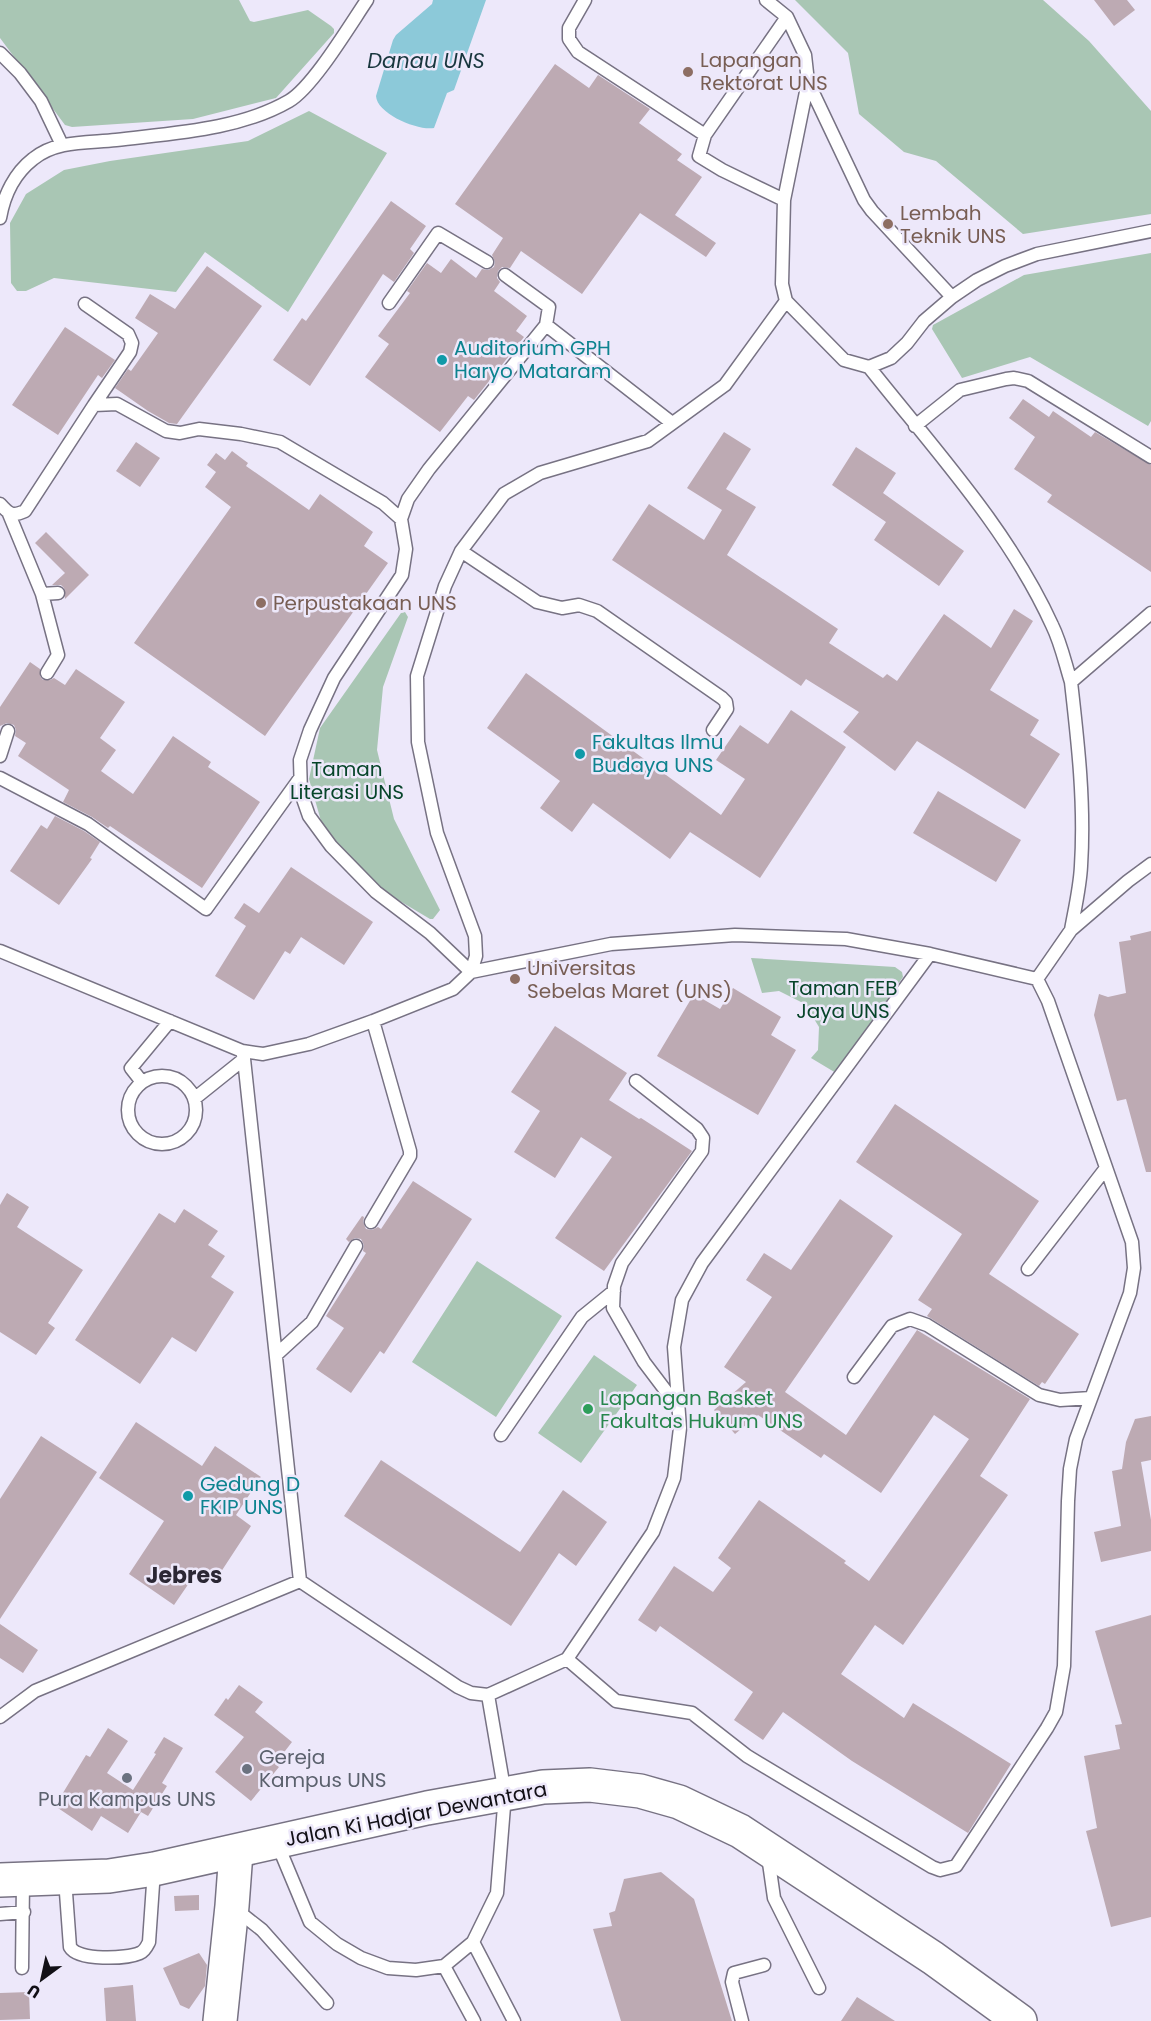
<svg xmlns="http://www.w3.org/2000/svg" width="1151" height="2021" viewBox="0 0 1151 2021" font-family="Poppins,sans-serif">
	<rect width="100%" height="100%" fill="#ede8fa"/>
	<path fill="#a9c6b4" d="M0 0H239L250 21 254 22 308 10 331 26 334 29V33L276 98 193 119 72 127 65 125 0 38Z
		M795 0H1043L1089 41 1151 111V214L1023 234 936 161 904 152 859 114 848 53Z
		M309 111 387 153 288 312 205 252 176 292 54 278 26 291H17L11 283 10 223 26 194 64 170 110 161 248 141Z
		M1151 253V421L1148 426 1030 357 962 378 932 329 933 325 1024 275Z
		M405 612 408 617 383 687 377 750 394 819 440 910 433 919H430L383 891 323 828 309 779 320 728 401 613Z
		M751 958 895 967 902 972 903 977 836 1073 811 1058 818 1050 819 1027 805 1004 779 991 762 993Z
		M477 1261 562 1316 496 1417 412 1362Z
		M594 1355 637 1385 581 1463 538 1433Z"/>
	<path fill="#8cc9d9" d="M433 0H486L454 90 447 93 434 128C418 131 377 114 376 96L393 40 396 35 432 4Z"/>
	<path fill="#bdaab3" d="M1094 0H1127L1135 10 1114 26Z
		M555 64 589 88 598 75 650 109 639 123 682 154 677 160 702 177 675 215 716 243 706 257 640 213 582 294 521 251 510 268 502 267 498 271 497 278 500 282 494 291 527 316 516 331 524 337 474 400 468 396 440 432 365 377 389 344 378 336 410 293 407 291 427 263 441 273 451 259 476 278 482 269 488 270 494 267 495 262 492 255 503 238 455 204Z
		M391 201 426 226 410 249 414 253 394 282 383 274 310 386 273 360 302 318 306 321Z
		M207 266 262 306 177 424 169 423 148 411 115 388 128 369 131 371 158 333 135 318 150 294 175 309Z
		M65 327 115 360 102 378 98 375 58 435 12 405Z
		M1023 399 1049 417 1053 411 1091 437 1095 432 1151 465V572L1047 502 1052 495 1014 469 1035 437 1009 418Z
		M724 432 751 449 726 489 756 507 727 555 838 629 829 643 883 678 887 674 897 681 944 614 991 648 1014 609 1033 621 990 690 1039 720 1030 735 1060 754 1025 809 917 741 895 771 843 732 859 712 806 679 801 686 612 560 649 504 704 540 722 510 687 488Z
		M136 442 160 458 140 487 116 471Z
		M856 447 896 473 883 493 964 551 939 586 874 540 886 522 832 485Z
		M232 451 248 463 246 466 309 510 320 494 373 532 364 546 388 563 265 736 134 643 231 507 205 487 216 472 207 465 216 453 225 460Z
		M46 532 89 575 65 599 64 588 61 585H52L65 573 35 543Z
		M30 662 40 669V676L43 680H50L54 678 65 685 76 669 125 702 100 738 116 750 101 771 133 794 173 736 211 762 208 767 260 802 202 888 110 826 108 828 92 817 63 802 69 790 18 756 26 743 15 736 16 730 14 725 7 723 0 726V707Z
		M526 673 721 815 745 779 716 760 740 725 768 744 791 710 846 747 760 878 690 832 670 859 593 803 572 832 540 808 560 781 487 728Z
		M938 791 1021 840 996 882 913 833Z
		M55 816 84 831 100 842 90 858 92 859 59 905 10 871 41 825 47 829Z
		M291 867 373 922 344 965 301 937 290 954 285 951 254 1000 215 976 246 926 234 918 244 903 259 913Z
		M1151 931V1172H1146L1126 1099 1117 1101 1094 1015 1099 994 1108 997 1126 993 1119 942 1131 940 1130 936Z
		M733 988 781 1017 771 1035 796 1050 758 1115 657 1056 694 994 720 1009Z
		M555 1026 627 1073 609 1100 639 1119 641 1118 692 1151 604 1271 555 1238 612 1157 581 1137 555 1178 514 1152 540 1111 511 1092Z
		M895 1104 1039 1201 989 1274 1079 1334 1045 1384 1042 1382 1039 1386 927 1316 932 1309 918 1300 962 1234 856 1162Z
		M413 1181 472 1219 384 1354 380 1351 351 1393 316 1369 344 1328 326 1316 366 1253 363 1251 364 1245 361 1239 355 1238 349 1242 346 1239 362 1216 364 1217 363 1222 366 1229 372 1230 378 1227 381 1229Z
		M7 1193 29 1207 17 1227 83 1270 48 1323 55 1328 36 1355 0 1332V1205Z
		M840 1199 893 1236 785 1392 846 1435 917 1330 1030 1399 980 1476 1008 1495 903 1645 875 1625 841 1674 904 1718 913 1703 1011 1764 968 1833 852 1761 783 1712 763 1740 734 1720 753 1692 660 1626 656 1632 638 1620 674 1566 713 1592 731 1568 718 1558 759 1500 846 1561 844 1563 869 1581 969 1439 934 1415 881 1493 824 1454 821 1458 758 1415 735 1434 714 1410 746 1382 724 1367 772 1297 746 1280 764 1253 791 1270Z
		M184 1209 218 1231 208 1245 225 1256 211 1277 234 1292 196 1352 172 1337 140 1384 75 1340 159 1213 175 1223Z
		M1151 1416V1460L1141 1462 1151 1520V1551L1101 1562 1094 1532 1121 1526 1112 1471 1122 1469 1126 1442 1135 1419Z
		M136 1422 202 1466 215 1446 261 1477 236 1515 251 1526 215 1581 198 1570 174 1605 129 1574 164 1521 99 1478Z
		M41 1436 97 1472 0 1619V1499Z
		M381 1460 520 1552 563 1490 607 1522 576 1566 559 1553 511 1626 344 1516Z
		M1151 1615V1917L1111 1927 1086 1831 1097 1828 1084 1756 1120 1749 1115 1725 1122 1724 1095 1631Z
		M0 1624 38 1650 23 1673 0 1658Z
		M239 1685 263 1702 255 1712 292 1742 275 1764 279 1767 251 1801 215 1772 244 1737 214 1715 226 1698 228 1700Z
		M108 1728 128 1741 107 1773 133 1790 156 1754 154 1753 164 1737 183 1748 162 1783 167 1786 148 1816 141 1812 128 1833 101 1816 92 1831 55 1806 86 1755 90 1757Z
		M661 1872 694 1899 732 2021H621L593 1929 612 1926 609 1913 615 1911 624 1879Z
		M199 1895V1910L175 1911 174 1896Z
		M199 1953 207 1965 205 1986 189 2009 180 2005 163 1968Z
		M133 1985 136 2021H106L104 1988Z
		M29 1992 30 2019 0 2020V1993Z
		M857 1997 895 2021H841Z"/>
	<g fill="none" stroke-linecap="round" stroke-linejoin="round">
		<g stroke="#777283" stroke-width="15">
			<path id="lane" d="M585 0 569 28V39L578 52 705 135
				M766 0 787 17 805 55 808 82 784 200 782 284 786 301 844 360 869 367 891 358 907 343 924 321 952 297 977 280 1005 266 1037 254 1151 231
				M0 53 20 73 41 101 62 145
				M808 82 864 200 872 211 952 297
				M784 200 722 170 699 156 705 135 787 17
				M0 218C4 195 15 173 33 159 56 140 88 143 116 140 173 133 239 130 289 101 313 87 350 25 367 0
				M389 303 438 233 487 262
				M85 304 128 334 132 343 130 352 94 405
				M546 325 672 423
				M869 367C933 448 1009 530 1052 625 1061 643 1065 663 1071 682
				M915 426 960 390 1006 379 1014 378 1028 381 1151 457
				M0 504C9 514 12 517 25 511L94 405 117 404 166 431 180 433 199 429 241 434 280 442 383 503 401 519
				M9 514 42 594 58 655 47 673
				M461 551 537 602 562 608 579 605 597 611 722 698 726 702 727 709 713 730
				M42 594 58 593
				M0 756 8 731
				M0 778 88 824 206 909 300 778
				M1071 930C1075 908 1080 887 1081 866 1085 804 1078 743 1071 682L1151 613
				M0 951 242 1051 263 1054 309 1044 373 1021 453 989 471 972 476 956 475 936 437 833 418 742 417 676 445 586 461 551 504 494 540 473 648 441 725 385 786 301
				M471 972 430 933 376 892 331 846 309 816 301 793 300 760 310 730 334 678 402 575 406 549 401 519 408 499 429 469 546 325 549 307 505 275
				M471 972 611 944 735 935 846 939 930 954 1037 979 1071 930 1128 881 1151 864
				M242 1051 244 1059 300 1581
				M128 1110a34 34 0 1 1 68 0a34 34 0 1 1-68 0Z
				M636 1081 697 1129 703 1138 702 1151 622 1263 614 1286 613 1308 644 1362 678 1407
				M142 1082 131 1068 170 1021
				M194 1099 244 1059
				M371 1222 410 1156V1151L373 1021
				M1028 1269 1106 1168
				M276 1355 312 1322 356 1246
				M854 1377 892 1326 910 1319 927 1325 1039 1395 1060 1400 1091 1398
				M501 1435 582 1317 614 1291
				M567 1659 616 1701 692 1713 747 1756 932 1867 940 1870 956 1866 1047 1728 1056 1712 1064 1666 1068 1501 1070 1469 1076 1439 1130 1293 1134 1268 1132 1242 1048 1001 1037 979
				M0 1717 35 1691 300 1581 458 1687 471 1693 488 1695 567 1659 653 1532 674 1478 680 1428 674 1347 682 1300 702 1263 930 954
				M277 1843 310 1922 337 1944 361 1958 388 1968 416 1970 444 1966 473 1942 497 1893 505 1794 488 1695
				M768 1856 774 1898 819 1988
				M65 1879 70 1947C78 1961 126 1959 140 1953 145 1951 147 1946 149 1942L154 1870
				M234 1908 262 1930 327 2003
				M0 1914 24 1912
				M473 1942 514 2021
				M444 1966 474 2021
				M22 1968 23 1881
				M742 2021 732 1982 734 1973 764 1965"/>
		</g>
		<g stroke="#777283" stroke-width="36">
			<path id="secondary" d="M0 1880 109 1876 154 1869 427 1808 543 1787 590 1785 640 1791 679 1802 740 1831 933 1958 1020 2021
				M220 2021 232 1906 236 1852"/>
		</g>
		<use href="#lane" stroke="#fff" stroke-width="12"/>
		<use href="#secondary" stroke="#fff" stroke-width="33"/>
	</g>
	<g fill="#8d6e63" stroke="#ede8fa" stroke-width="2">
		<circle cx="688" cy="72" r="6"/>
		<circle cx="888" cy="224" r="6"/>
		<circle cx="261" cy="603" r="6"/>
		<circle cx="515" cy="979" r="6"/>
	</g>
	<g fill="#0f9aa8" stroke="#ede8fa" stroke-width="2">
		<circle cx="442" cy="360" r="6"/>
		<circle cx="580" cy="754" r="6"/>
		<circle cx="188" cy="1496" r="6"/>
	</g>
	<circle fill="#2e9e5b" stroke="#ede8fa" stroke-width="2" cx="588" cy="1409" r="6"/>
	<g fill="#6b7280" stroke="#ede8fa" stroke-width="2">
		<circle cx="247" cy="1769" r="6"/>
		<circle cx="127" cy="1778" r="6"/>
	</g>
	<g text-anchor="middle" dominant-baseline="central" stroke-width="5" stroke-linejoin="round" paint-order="stroke">
		<g font-size="20" fill="#785e54" stroke="#ede8fa" text-anchor="start">
			<text x="700" y="60">Lapangan<tspan x="700" dy="23">Rektorat UNS</tspan></text>
			<text x="900" y="213">Lembah<tspan x="900" dy="23">Teknik UNS</tspan></text>
			<text x="273" y="603">Perpustakaan UNS</text>
			<text x="527" y="968">Universitas<tspan x="527" dy="23">Sebelas Maret (UNS)</tspan></text>
		</g>
		<g font-size="20" fill="#0d838f" stroke="#ede8fa" text-anchor="start">
			<text x="454" y="348">Auditorium GPH<tspan x="454" dy="23">Haryo Mataram</tspan></text>
			<text x="592" y="742">Fakultas Ilmu<tspan x="592" dy="23">Budaya UNS</tspan></text>
			<text x="200" y="1484">Gedung D<tspan x="200" dy="23">FKIP UNS</tspan></text>
		</g>
		<g font-size="20" fill="#07452a" stroke="#ede8fa">
			<text x="347" y="769">Taman<tspan x="347" dy="23">Literasi UNS</tspan></text>
			<text x="843" y="988">Taman FEB<tspan x="843" dy="23">Jaya UNS</tspan></text>
		</g>
		<g font-size="20" fill="#27864d" stroke="#ede8fa" text-anchor="start">
			<text x="600" y="1398">Lapangan Basket<tspan x="600" dy="23">Fakultas Hukum UNS</tspan></text>
		</g>
		<g font-size="20" fill="#5b616d" stroke="#ede8fa" text-anchor="start">
			<text x="259" y="1757">Gereja<tspan x="259" dy="23">Kampus UNS</tspan></text>
			<text x="127" y="1799" text-anchor="middle">Pura Kampus UNS</text>
		</g>
		<g font-size="20" fill="#121016" stroke="#ede8fa">
			<text transform="translate(416 1814) rotate(-11)">Jalan Ki Hadjar Dewantara</text>
		</g>
		<g font-size="21" font-style="italic" fill="#18363d" stroke="#ede8fa">
			<text x="426" y="60">Danau UNS</text>
		</g>
		<g font-size="22" font-weight="bold" fill="#2b2734" stroke="#ede8fa">
			<text x="184" y="1575">Jebres</text>
		</g>
	</g>
	<g transform="translate(42 1979) rotate(213)" stroke="#ede8fa" stroke-width="4.5" paint-order="stroke">
	<path d="M0-4.5L10 22L0 15L-10 22Z" fill="#121016"/>
	<text y="-9" font-size="16" font-weight="bold" text-anchor="middle" fill="#121016">U</text>
	</g>
</svg>
